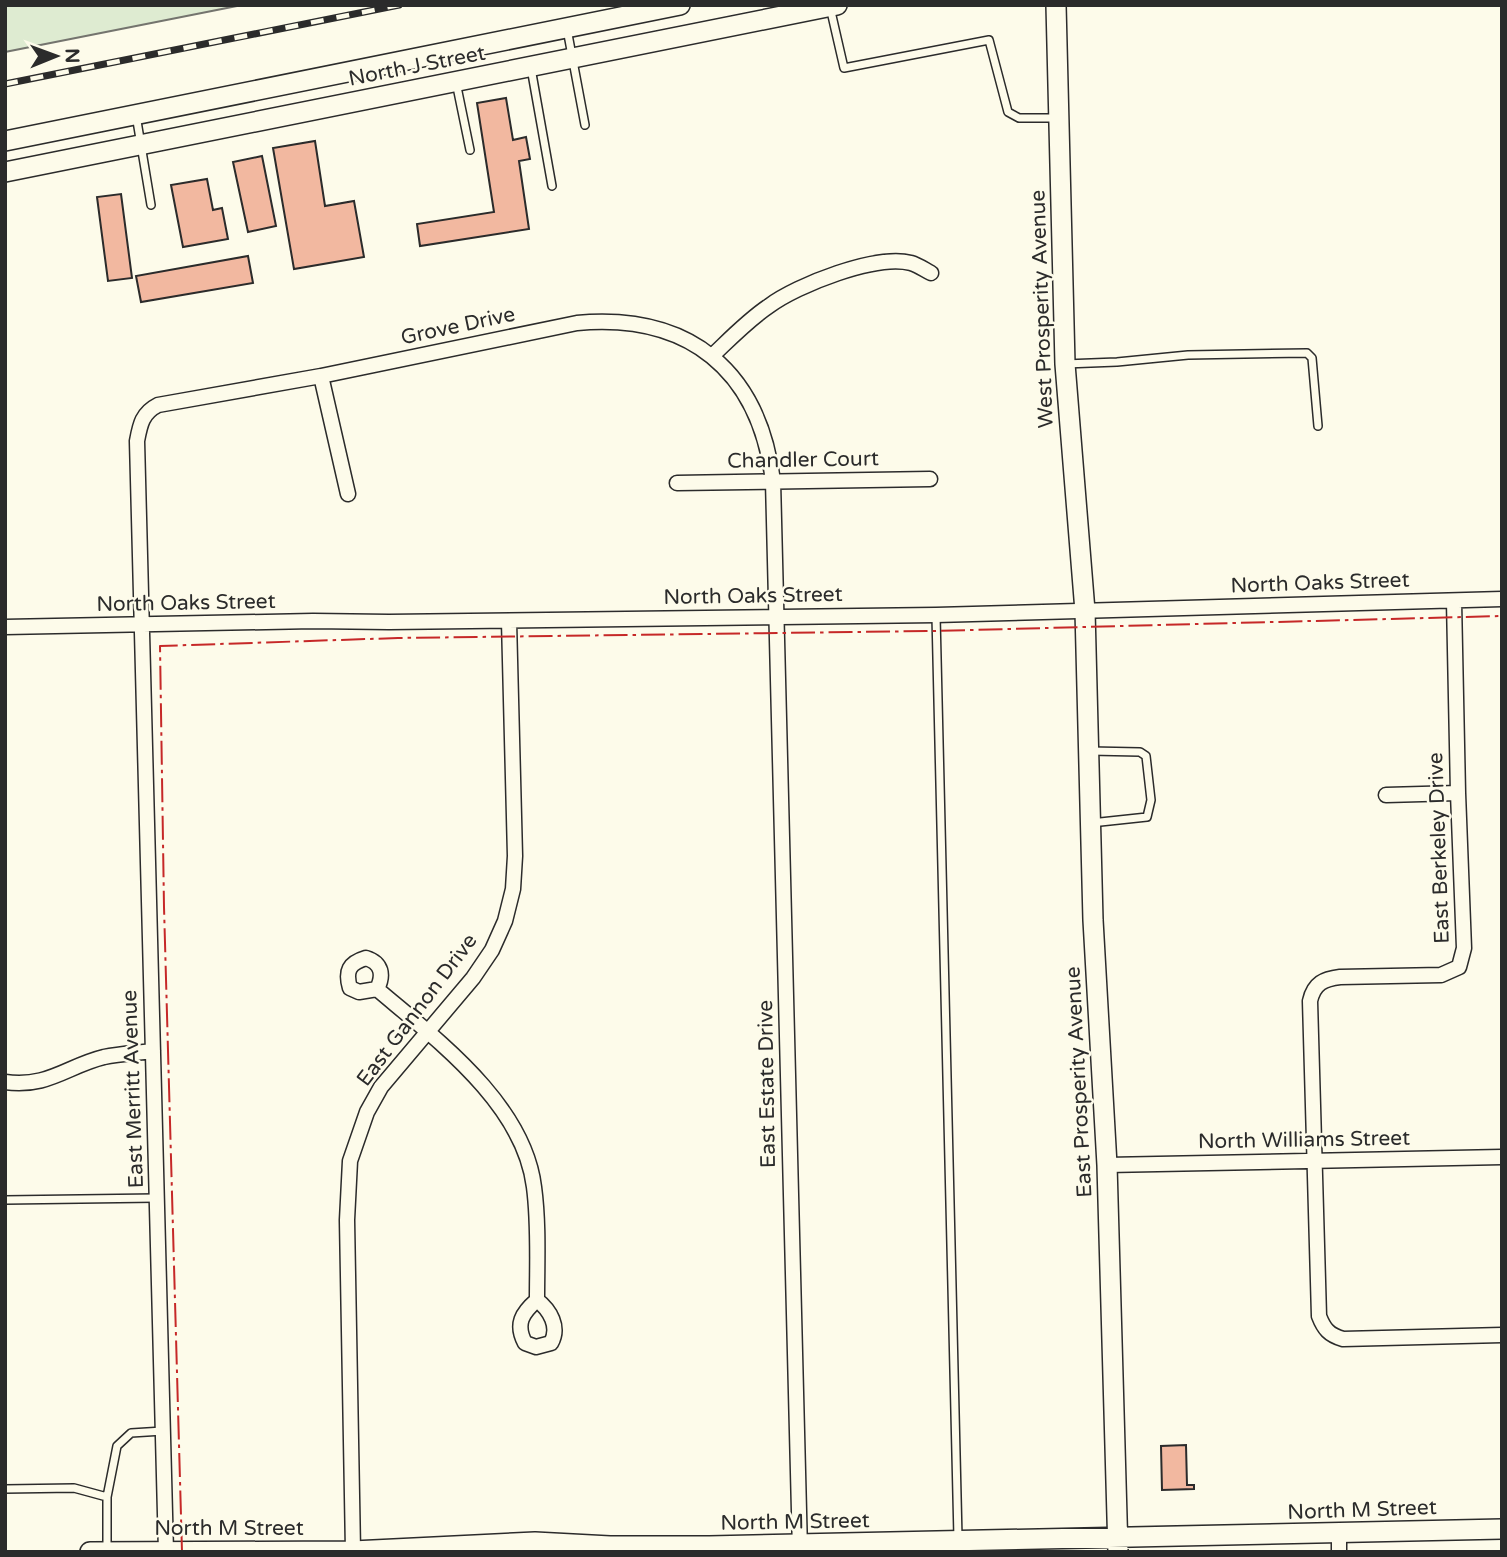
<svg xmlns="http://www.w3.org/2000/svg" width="1507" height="1557" viewBox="0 0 1507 1557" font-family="'Varela Round',sans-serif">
	<rect width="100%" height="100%" fill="#fdfbea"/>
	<path fill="#deebd1" stroke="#74746e" stroke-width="2" d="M5 5H242L5 52Z"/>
	<path fill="#f2b8a0" stroke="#2b2b2b" stroke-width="2" d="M506 98 513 140 526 137 530 159 519 161 529 229 420 246 417 224 494 212 477 103Z
		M315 141 325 206 354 201 364 257 294 269 273 148Z
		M262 156 276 226 248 232 233 162Z
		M207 179 213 210 222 208 228 239 183 247 171 185Z
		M121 194 132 278 108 281 97 197Z
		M248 256 253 283 141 302 136 276Z
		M1186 1445 1187 1485H1194V1489L1162 1490 1161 1446Z"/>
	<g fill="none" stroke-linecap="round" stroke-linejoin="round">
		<g stroke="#2b2b2b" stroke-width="10">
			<path id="lane" d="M830 7 844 68 989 40 1008 112 1019 118H1059
				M567 29 585 125
				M531 68 552 186
				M456 82 470 150
				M136 115 151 205
				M1065 364 1117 362 1188 355 1307 353 1312 358 1318 426
				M936 616 958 1538
				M1090 751 1140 752 1146 756 1151 800 1147 817 1091 823
				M5 1200 156 1198
				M5 1489 74 1488 107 1497V1551
				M107 1497 117 1446 131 1433 163 1431"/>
		</g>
		<g stroke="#2b2b2b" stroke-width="17">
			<path id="street" d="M712 356C730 339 748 320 769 306 797 285 876 254 911 263 918 265 925 270 931 273
				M321 376 348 494
				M677 483 930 479
				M1454 601 1458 793 1464 948 1459 967 1441 975 1340 977C1324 979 1314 983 1310 1001L1319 1316C1324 1329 1329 1335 1343 1339L1502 1335
				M5 627 313 621 389 622 936 615 1502 599
				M1386 795 1458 793
				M366 958C382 963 384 975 377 989L359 992 350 988C345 971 349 963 366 958Z
				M377 989C437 1040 524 1104 534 1187 539 1224 537 1263 537 1300 522 1313 515 1324 525 1343L536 1347 551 1343C560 1327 550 1310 537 1300
				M5 1082C48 1088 67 1066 104 1057 120 1054 137 1053 153 1051
				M1107 1165 1502 1157
				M353 1551 347 1220 350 1161 367 1112 381 1087 473 978 492 950 505 921 513 889 515 856 509 621
				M166 1552 137 441C140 425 142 413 158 405L321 376 577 323C689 313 759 370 773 481L800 1551
				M1339 1552V1534"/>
		</g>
		<g stroke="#2b2b2b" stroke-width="22">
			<path id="secondary" d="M1056 5 1065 364 1085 611 1093 920 1107 1165 1118 1552
				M5 141 680 5
				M5 172 837 5
				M90 1552 353 1551 535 1542 610 1546H709L1502 1529"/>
		</g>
		<use href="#lane" stroke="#fdfbea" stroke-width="7"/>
		<use href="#street" stroke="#fdfbea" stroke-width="14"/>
		<use href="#secondary" stroke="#fdfbea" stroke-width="19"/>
		<g stroke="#2b2b2b" stroke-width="7">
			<path id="rail" d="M5 84 399 5"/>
		</g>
		<use href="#rail" stroke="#fdfbea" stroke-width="4.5" stroke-dasharray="13" stroke-linecap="butt"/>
		<path stroke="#c62828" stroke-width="2" stroke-dasharray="24 5 3.5 5" stroke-linecap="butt" d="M182 1552 164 907 160 646 398 638 932 631 1502 616"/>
	</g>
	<g text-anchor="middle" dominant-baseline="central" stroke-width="5" stroke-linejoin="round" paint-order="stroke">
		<g font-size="21" fill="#2b2b2b" stroke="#fdfbea">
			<text transform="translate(417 66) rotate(-11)">North J Street</text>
			<text transform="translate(1042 309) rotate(-92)">West Prosperity Avenue</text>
			<text transform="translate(458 326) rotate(-12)">Grove Drive</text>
			<text transform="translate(803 460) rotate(-1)">Chandler Court</text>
			<text transform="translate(1320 583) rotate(-2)">North Oaks Street</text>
			<text transform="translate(753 596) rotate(-1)">North Oaks Street</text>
			<text transform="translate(186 603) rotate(-1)">North Oaks Street</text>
			<text transform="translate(1439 848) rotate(-92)">East Berkeley Drive</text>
			<text transform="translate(417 1010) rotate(-53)">East Gannon Drive</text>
			<text transform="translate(1079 1082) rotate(-93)">East Prosperity Avenue</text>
			<text transform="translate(767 1084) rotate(-91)">East Estate Drive</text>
			<text transform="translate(133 1089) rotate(-92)">East Merritt Avenue</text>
			<text transform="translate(1304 1140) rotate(-1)">North Williams Street</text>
			<text transform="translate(1362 1510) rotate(-2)">North M Street</text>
			<text transform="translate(795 1522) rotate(-1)">North M Street</text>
			<text x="229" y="1528">North M Street</text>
		</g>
	</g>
	<rect width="1507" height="1557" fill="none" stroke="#2b2b2b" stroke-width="14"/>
	<g transform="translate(56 56) rotate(89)" stroke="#fdfbea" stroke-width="5" paint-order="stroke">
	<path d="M0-5L12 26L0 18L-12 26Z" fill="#2b2b2b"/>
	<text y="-10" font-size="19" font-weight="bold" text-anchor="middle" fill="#2b2b2b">N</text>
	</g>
</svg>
